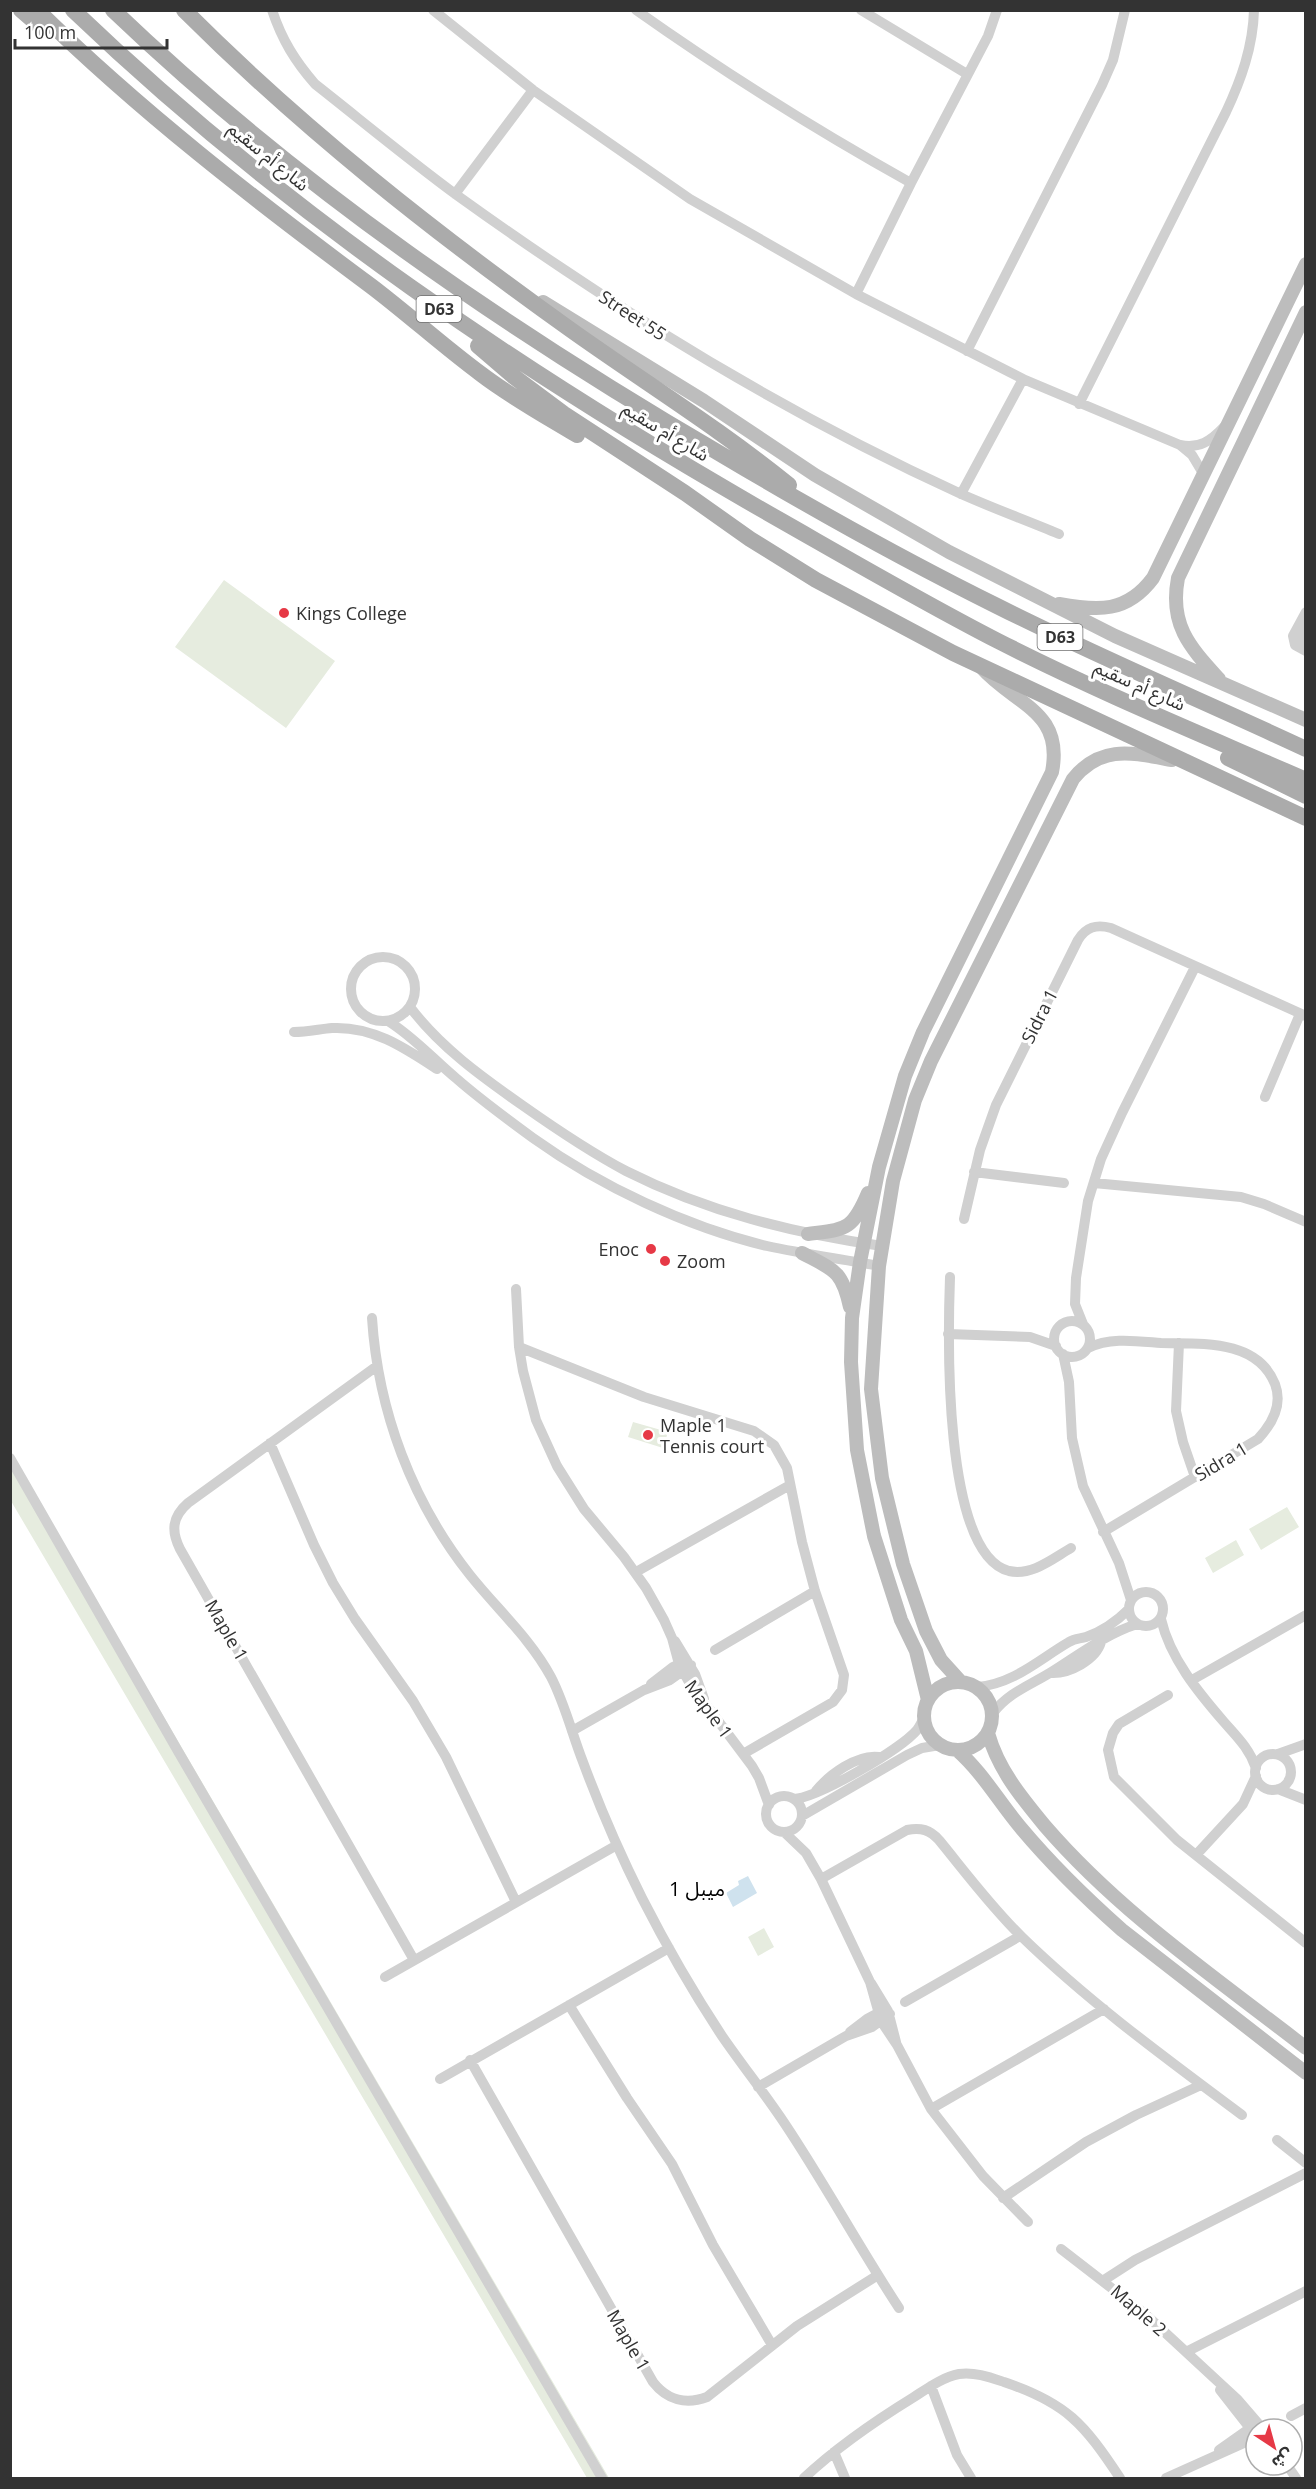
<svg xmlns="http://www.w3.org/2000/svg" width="1316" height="2489" viewBox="0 0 1316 2489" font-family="'Open Sans','Noto Sans Arabic',sans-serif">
	<rect width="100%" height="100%" fill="#fff"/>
	<path fill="#e6ecdf" d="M224 580 335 661 286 728 175 647Z
		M633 1422 668 1432 663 1448 628 1437Z
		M10 1454 609 2478H587L11 1501Z
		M1287 1507 1299 1527 1261 1550 1249 1529Z
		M1236 1540 1244 1555 1213 1573 1205 1558Z
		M764 1928 774 1947 758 1956 748 1937Z"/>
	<path fill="#cfe2ee" d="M748 1876 757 1893 733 1907 726 1893 739 1885 738 1881Z"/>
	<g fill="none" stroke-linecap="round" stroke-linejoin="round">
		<path stroke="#d0d0d0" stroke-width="10" d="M272 10C282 40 295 61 315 84 362 121 409 160 458 196 615 309 782 412 959 493 992 508 1026 520 1059 534
			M433 10 533 90 690 199 856 294 1023 379 1180 445 1192 455 1204 475
			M636 10C725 73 816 130 911 183
			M861 10 967 74
			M455 194 533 90
			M856 294 911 183 988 36 997 10
			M967 351 1102 85 1113 60 1125 10
			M1079 404 1226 112C1241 80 1253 47 1254 10
			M1180 445C1199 449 1211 441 1224 427
			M961 494 1023 379
			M1306 612 1293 636 1295 645 1306 651
			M1302 622 1301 635 1306 645
			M351 989a32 32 0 1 1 64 0a32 32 0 1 1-64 0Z
			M410 1007C440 1047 482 1077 522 1105 556 1129 590 1152 626 1171 707 1212 793 1233 882 1246
			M388 1021C414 1037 434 1060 457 1079 481 1100 507 1119 533 1138 600 1186 687 1227 767 1246 804 1254 842 1259 879 1266
			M294 1032C307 1032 320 1029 332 1028 373 1026 405 1048 437 1069
			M1265 1097 1300 1014
			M974 1172 1064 1183
			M1094 1183 1241 1197 1264 1204 1306 1222
			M964 1219 980 1150 996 1105 1078 940C1086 927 1096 924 1111 928L1306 1016
			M950 1277C948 1333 942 1554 1009 1571 1032 1576 1052 1559 1071 1548
			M516 1289 519 1347 523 1371 536 1420 557 1466 584 1509 624 1557 646 1588 664 1620 672 1638 679 1664 689 1682 752 1766 759 1778 769 1805
			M372 1318C378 1411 412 1502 470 1575 497 1609 530 1638 551 1677 565 1704 572 1734 583 1762 600 1808 620 1854 642 1898 666 1945 693 1992 722 2036 742 2065 765 2094 785 2124 825 2184 859 2247 899 2308
			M1054 1339a18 18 0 1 1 36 0a18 18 0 1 1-36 0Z
			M1083 1324 1075 1304 1076 1278 1088 1201 1101 1159 1122 1113 1195 967
			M948 1334 1030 1337 1056 1346
			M1179 1343 1176 1411 1183 1442 1195 1477
			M519 1347 644 1397 754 1431 774 1445 787 1468 802 1542 815 1591 844 1675 842 1690 833 1702 743 1754
			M1088 1348C1110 1337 1136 1341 1161 1343 1201 1344 1257 1339 1275 1384 1283 1405 1272 1424 1258 1439L1103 1532
			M1063 1354 1069 1382 1072 1438 1083 1486 1119 1563 1131 1600
			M377 1366 188 1503C172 1517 171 1531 180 1549L414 1960
			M270 1443 314 1545 333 1583 355 1619 413 1701 446 1757 516 1902
			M10 1458 179 1753 602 2478
			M636 1572 790 1485
			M1129 1609a17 17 0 1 1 34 0a17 17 0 1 1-34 0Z
			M1161 1619C1170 1658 1198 1692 1224 1722 1237 1737 1249 1748 1256 1768
			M675 1641 695 1674 704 1699
			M715 1650 815 1591
			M1051 1673C1069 1674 1096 1660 1101 1642
			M1192 1680 1306 1615
			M651 1684 673 1667 686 1661
			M978 1687C1015 1683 1038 1660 1069 1642 1075 1638 1080 1639 1086 1637 1103 1631 1117 1621 1129 1609
			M1168 1695 1119 1724 1113 1733 1108 1750 1114 1777 1177 1840 1306 1943
			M993 1713C1009 1692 1031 1685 1053 1671 1080 1654 1106 1634 1137 1624
			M572 1731 644 1690 670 1680 691 1665
			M1278 1754 1306 1744
			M1255 1772a18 18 0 1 1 36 0a18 18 0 1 1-36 0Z
			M1278 1789 1306 1800
			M816 1791C829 1775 857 1754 879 1757
			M766 1814a18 18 0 1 1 36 0a18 18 0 1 1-36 0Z
			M794 1799C819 1797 900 1750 917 1730 920 1726 922 1721 924 1718
			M802 1816 907 1755 922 1748 940 1745
			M784 1832 806 1853 821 1879 870 1982 881 2021 897 2045 931 2109 983 2176 1028 2222
			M1196 1855 1243 1804 1256 1776
			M821 1879 907 1830C921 1827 930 1830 939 1840 966 1873 992 1908 1022 1937 1090 2003 1167 2059 1242 2115
			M385 1977 617 1845
			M871 1983 888 2011 896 2042
			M905 2002 1020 1936
			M569 2005 627 2098 672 2164 713 2245 772 2345
			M850 2032 867 2019 882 2011
			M470 2060 653 2382C667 2400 686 2405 707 2397L797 2326 878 2275
			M440 2079 669 1948
			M758 2087 846 2036 872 2027 890 2014
			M931 2109 1104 2009
			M1277 2140 1306 2163
			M1003 2198 1086 2142 1136 2115 1201 2085
			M1061 2249 1145 2314 1238 2400 1263 2429
			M1104 2280 1135 2260 1306 2173
			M1186 2352 1306 2291
			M931 2386 957 2455 971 2478
			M1220 2390 1256 2436
			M1291 2416 1306 2408
			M1219 2450 1253 2426
			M834 2452 845 2478
			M1287 2465 1296 2478
			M804 2478C837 2447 875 2421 914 2397 928 2388 943 2377 959 2374 975 2372 989 2377 1004 2382 1067 2403 1084 2424 1120 2478
			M1166 2478 1244 2443 1256 2435"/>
		<path stroke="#bdbdbd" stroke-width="14" d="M543 302 704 401 815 475 949 552 1115 636 1306 720
			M1059 604C1098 611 1127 613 1153 578L1306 264
			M1219 679C1190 647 1169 625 1178 578L1306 312
			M808 1234C846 1229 852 1231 868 1193
			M802 1253C834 1270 842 1270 850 1307
			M960 1681 941 1660 926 1631 903 1564 882 1478 871 1389 879 1266 893 1181 915 1100 931 1061 1073 779C1101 744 1133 753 1172 760
			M924 1716a34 34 0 1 1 68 0a34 34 0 1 1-68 0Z
			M928 1700 916 1651 901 1620 874 1536 857 1450 851 1362 852 1318 860 1262 879 1167 905 1076 923 1032 1052 772C1064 710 1014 705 981 667
			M988 1733C998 1769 1021 1797 1045 1826 1120 1913 1216 1978 1306 2048
			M957 1750C983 1773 999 1802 1021 1828 1052 1865 1086 1898 1122 1930L1306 2073"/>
		<path stroke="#ababab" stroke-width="16" d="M21 10 43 29
			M37 10C140 111 255 200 371 286 408 314 443 346 481 374 511 397 544 415 577 435
			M73 10C286 214 525 375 780 520 852 561 924 603 998 641 1098 692 1203 735 1306 780
			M113 10C296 185 506 329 724 456 813 509 904 560 997 606 1098 657 1203 701 1306 749
			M184 10C303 129 435 233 571 330 644 382 720 429 789 485
			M478 346 513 376 564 414 685 493 750 539 816 580 953 653 1306 818
			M1228 758 1306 796"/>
	</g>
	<g fill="#e63946" stroke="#fff" stroke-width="2">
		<circle cx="284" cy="613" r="6"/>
		<circle cx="651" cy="1249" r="6"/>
		<circle cx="665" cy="1261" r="6"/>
		<circle cx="648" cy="1435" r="6"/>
	</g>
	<g text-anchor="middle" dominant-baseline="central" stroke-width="6" stroke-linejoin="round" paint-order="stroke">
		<g fill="#fff" stroke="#707070" stroke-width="1.5">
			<rect x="416.5" y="296" width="45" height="26" rx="4.5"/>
			<rect x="1037.5" y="624" width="45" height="26" rx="4.5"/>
		</g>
		<g font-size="16" font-weight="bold" fill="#333">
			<text x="439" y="309">D63</text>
			<text x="1060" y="637">D63</text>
		</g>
		<g font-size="18" fill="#333" stroke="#fff">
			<text transform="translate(269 156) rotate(39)">شارع أم سقيم</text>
			<text transform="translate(633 315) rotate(33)">Street 55</text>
			<text transform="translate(666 431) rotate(31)">شارع أم سقيم</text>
			<text transform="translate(1140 685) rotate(24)">شارع أم سقيم</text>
			<text transform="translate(1039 1016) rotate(-63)">Sidra 1</text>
			<text transform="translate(1221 1461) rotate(-31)">Sidra 1</text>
			<text transform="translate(227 1630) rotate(60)">Maple 1</text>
			<text transform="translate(709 1709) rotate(54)">Maple 1</text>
			<text transform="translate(1139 2310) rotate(41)">Maple 2</text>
			<text transform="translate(629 2340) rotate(60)">Maple 1</text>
		</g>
		<g font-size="18" fill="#333" stroke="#fff" text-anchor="start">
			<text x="296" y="613">Kings College</text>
			<text x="639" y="1249" text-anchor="end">Enoc</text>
			<text x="677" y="1261">Zoom</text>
			<text x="660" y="1425">Maple 1<tspan x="660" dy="21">Tennis court</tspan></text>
		</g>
		<g font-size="20" fill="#000" stroke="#fff">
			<text x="697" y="1888">ميبل 1</text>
		</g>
	</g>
	<rect width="1316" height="2489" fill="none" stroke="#333333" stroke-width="24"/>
	<g transform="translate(1274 2447) rotate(144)"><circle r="28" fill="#ffffff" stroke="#adadad" stroke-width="1.5"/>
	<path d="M0-4.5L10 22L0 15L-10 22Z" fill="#e63946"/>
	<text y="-9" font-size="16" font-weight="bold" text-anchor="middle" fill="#333333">ش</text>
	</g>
	<path d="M15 39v9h152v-9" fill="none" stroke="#333333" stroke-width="3"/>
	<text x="24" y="39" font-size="18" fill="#333333" stroke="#ffffff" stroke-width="4.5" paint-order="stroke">100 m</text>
</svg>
